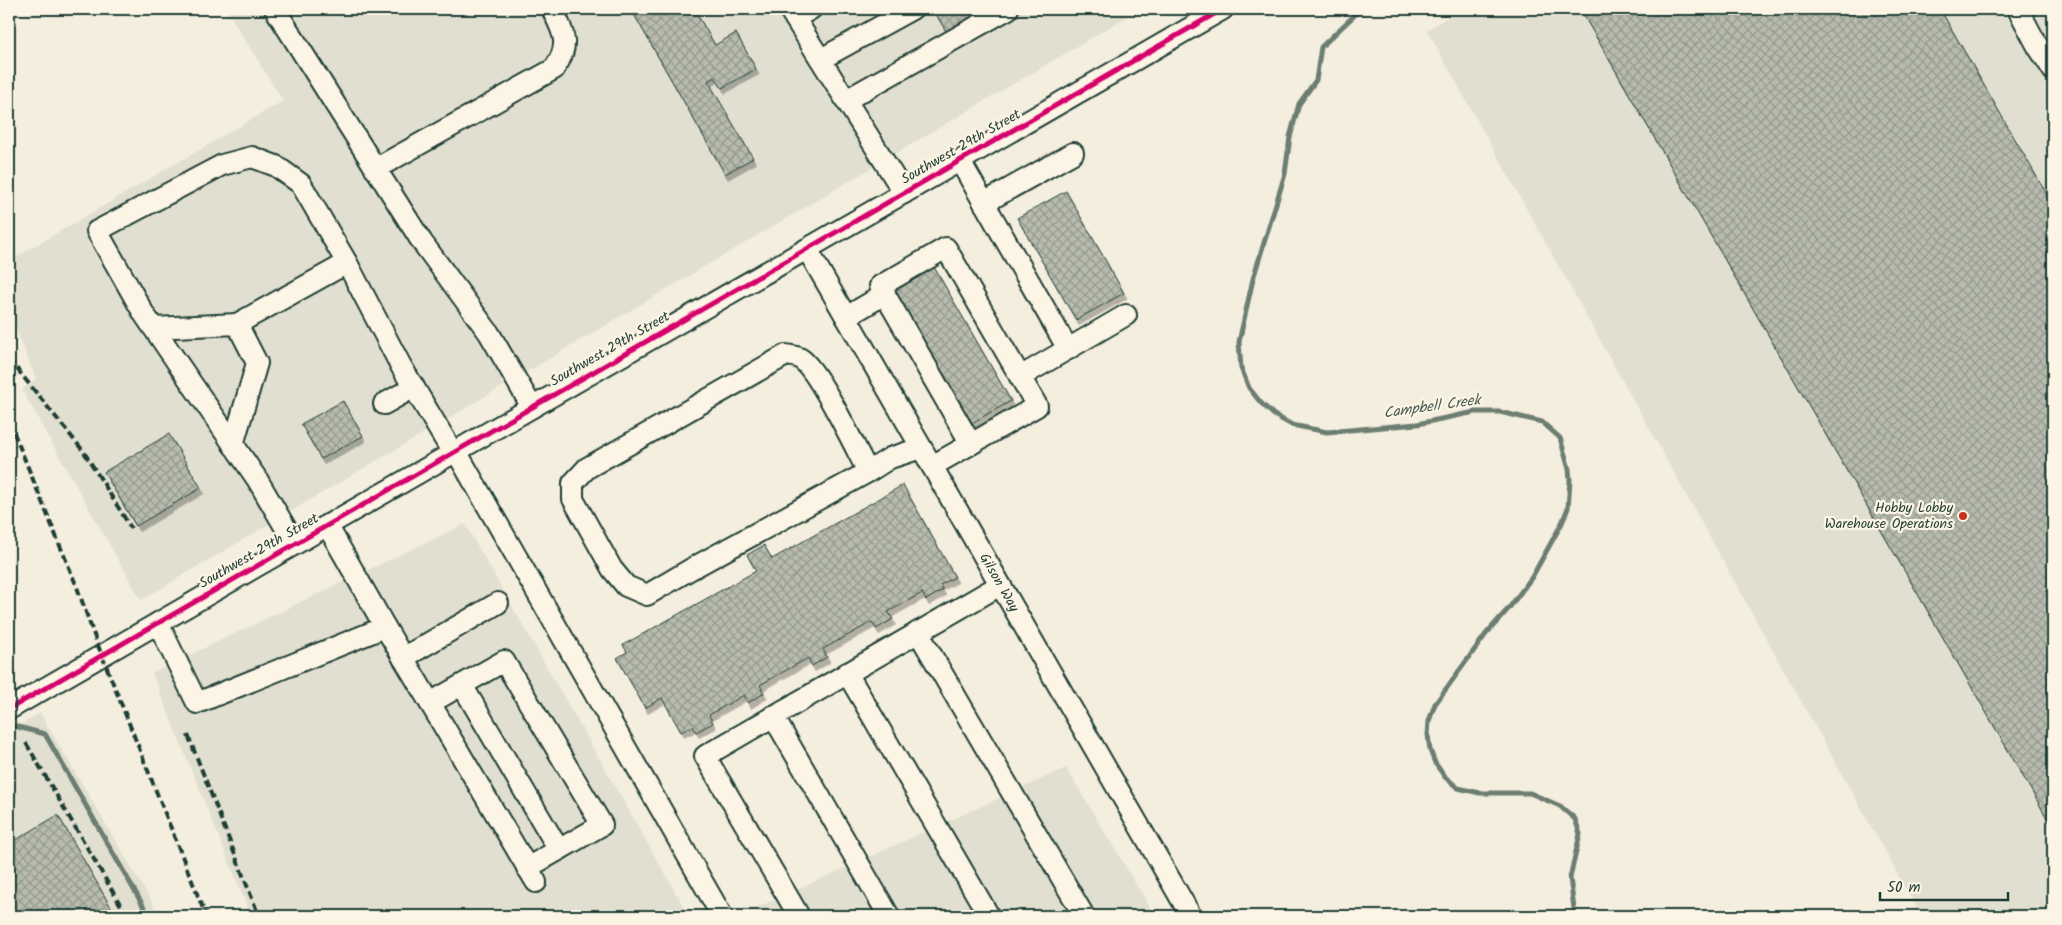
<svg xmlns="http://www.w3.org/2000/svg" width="2062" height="925" viewBox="0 0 2062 925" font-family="Kalam,sans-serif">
	<defs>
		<pattern id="building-cross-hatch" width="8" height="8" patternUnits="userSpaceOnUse" patternTransform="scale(1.25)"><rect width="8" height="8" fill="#b8bcae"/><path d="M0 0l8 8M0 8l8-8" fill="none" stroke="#959a8e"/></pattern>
		<filter id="shadow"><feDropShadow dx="3" dy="5.5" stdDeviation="0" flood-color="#0004"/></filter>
	</defs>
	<rect width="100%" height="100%" fill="#f3eede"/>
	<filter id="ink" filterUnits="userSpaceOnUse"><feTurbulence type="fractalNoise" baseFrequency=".02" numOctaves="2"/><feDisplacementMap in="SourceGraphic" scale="10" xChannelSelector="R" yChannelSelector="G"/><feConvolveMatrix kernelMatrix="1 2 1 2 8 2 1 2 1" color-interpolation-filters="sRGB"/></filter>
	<g filter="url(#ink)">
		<path fill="#e1dfd0" d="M226 9H1140L141 600 22 390 36 379 9 311V261L283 101Z
			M1461 9H2053V916H1921L1427 30Z
			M465 524 689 916H251L152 673Z
			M40 713 160 916H9V732Z
			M1066 768 1155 916H739Z"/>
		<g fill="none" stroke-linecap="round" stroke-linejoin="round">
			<path stroke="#6c7d72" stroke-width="5" d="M1361 9 1321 47 1316 80 1299 104 1290 137 1285 174 1253 279 1239 342 1241 368 1249 388 1261 403 1274 415 1292 425 1327 432 1417 424 1475 412H1500L1542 422 1560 438 1569 469 1570 480 1568 508 1562 523 1532 577 1509 608 1486 634 1435 704 1429 721 1428 735 1430 750 1435 763 1445 777 1458 788 1480 793H1530L1560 806 1575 819 1580 834 1570 878 1575 916
				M14 726 45 734 149 916"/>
		</g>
		<path fill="url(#building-cross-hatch)" stroke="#1f3d34" filter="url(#shadow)" d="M631 9H694L715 45 736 33 756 69 722 88 715 77 708 81 753 158 725 174Z
			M933 9H985L946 31Z
			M1580 9H1940L2053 205V828Z
			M1066 191 1124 293 1076 320 1017 218Z
			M934 267 1011 401 970 424 893 290Z
			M343 401 363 436 321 459 301 424Z
			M169 434 201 488 136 526 104 472Z
			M903 485 955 577 940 585 943 590 926 600 922 593 888 612 893 619 876 629 872 622 823 649 827 657 812 666 808 658 760 685 764 693 748 703 744 695 709 715 713 723 696 732 693 726 681 732 662 698 645 708 617 658 627 652 623 645 756 571 747 555 764 545 772 559Z
			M58 815 116 916H9V844Z"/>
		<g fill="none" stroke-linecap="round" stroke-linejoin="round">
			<g stroke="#1f3d34" stroke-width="24">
				<g id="minor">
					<path d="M275 9 422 242 489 333 532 407"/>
					<path d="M789 9 904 193"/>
					<path d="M2018 9 2037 45 2053 70"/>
					<path d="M795 18 811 9"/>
					<path d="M821 59 912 9"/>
					<path d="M846 100 1008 9"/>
					<path d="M960 161 1068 349"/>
					<path d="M375 169 554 69C571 45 564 33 552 9"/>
					<path d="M984 203 1073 153"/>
					<path d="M946 248 1037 406 971 444 880 286Z"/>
					<path id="s1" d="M807 249 1191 916"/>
					<path d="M846 317 885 294"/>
					<path d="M154 328 237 324"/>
					<path d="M1020 377 1126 315"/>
					<path d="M384 404 414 387"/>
					<path d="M233 445 257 363 237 324 347 263"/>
					<path d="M456 451 722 916"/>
					<path d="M932 466 971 444"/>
					<path d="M868 472C856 449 819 371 801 359 797 356 791 356 786 355L587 468 573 483V499L612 569 626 586 647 595 691 569 868 472 890 458 921 448"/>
					<path d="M327 525 385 627 536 882"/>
					<path d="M295 544 257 479 144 314 97 231 222 165 252 157 276 166 301 184 347 263 401 366 453 453"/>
					<path d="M158 623 197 703 385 627"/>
					<path d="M918 632 1084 916"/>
					<path d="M403 658 498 603"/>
					<path d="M847 673 989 916"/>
					<path d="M462 685 559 850"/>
					<path d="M430 703 504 661 602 825 527 868"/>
					<path d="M9 709 1223 9"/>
					<path d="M773 716 889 916"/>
					<path d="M799 916 705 756 1000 585"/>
				</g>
			</g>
			<use href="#minor" stroke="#fcf5e5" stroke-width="20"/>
			<path stroke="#1f3d34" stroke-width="4" stroke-dasharray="8 4" stroke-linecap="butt" d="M9 359 84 452 131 528
				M9 421 77 587 95 638 206 916
				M188 735 259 916
				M26 743 127 916"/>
			<g stroke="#fcf5e5" stroke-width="8">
				<path id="cycleway" d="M9 709 1223 9"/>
			</g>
			<use href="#cycleway" stroke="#d6006c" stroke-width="5"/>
		</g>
	</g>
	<circle fill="#c8321e" stroke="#fcf5e5" stroke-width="2" cx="1963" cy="516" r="5"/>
	<g text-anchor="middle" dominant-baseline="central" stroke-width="4.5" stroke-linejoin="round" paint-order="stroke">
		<g font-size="14" fill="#1f3d34" stroke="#fcf5e5">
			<text transform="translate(961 147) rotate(-30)">Southwest 29th Street</text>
			<text transform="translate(610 349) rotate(-30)">Southwest 29th Street</text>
			<text transform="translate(259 551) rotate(-30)">Southwest 29th Street</text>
			<text stroke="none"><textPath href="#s1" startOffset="385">Gilson Way</textPath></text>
		</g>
		<g font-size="14" fill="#1f3d34" stroke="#fcf5e5" text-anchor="end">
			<text x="1953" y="508">Hobby Lobby<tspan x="1953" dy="16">Warehouse Operations</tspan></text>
		</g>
		<g font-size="15" font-style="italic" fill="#465d53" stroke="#fcf5e5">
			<text transform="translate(1432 407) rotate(-8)">Campbell Creek</text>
		</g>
	</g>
	<rect width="2062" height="925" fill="none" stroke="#fcf5e5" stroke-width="30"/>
	<rect x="15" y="15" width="2032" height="895" fill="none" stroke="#1f3d34" stroke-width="2" filter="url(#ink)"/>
	<path d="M1880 892v8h128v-8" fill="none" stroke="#1f3d34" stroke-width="2.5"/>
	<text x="1887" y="892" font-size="15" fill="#1f3d34" stroke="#fcf5e5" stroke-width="4" paint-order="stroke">50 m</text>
</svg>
